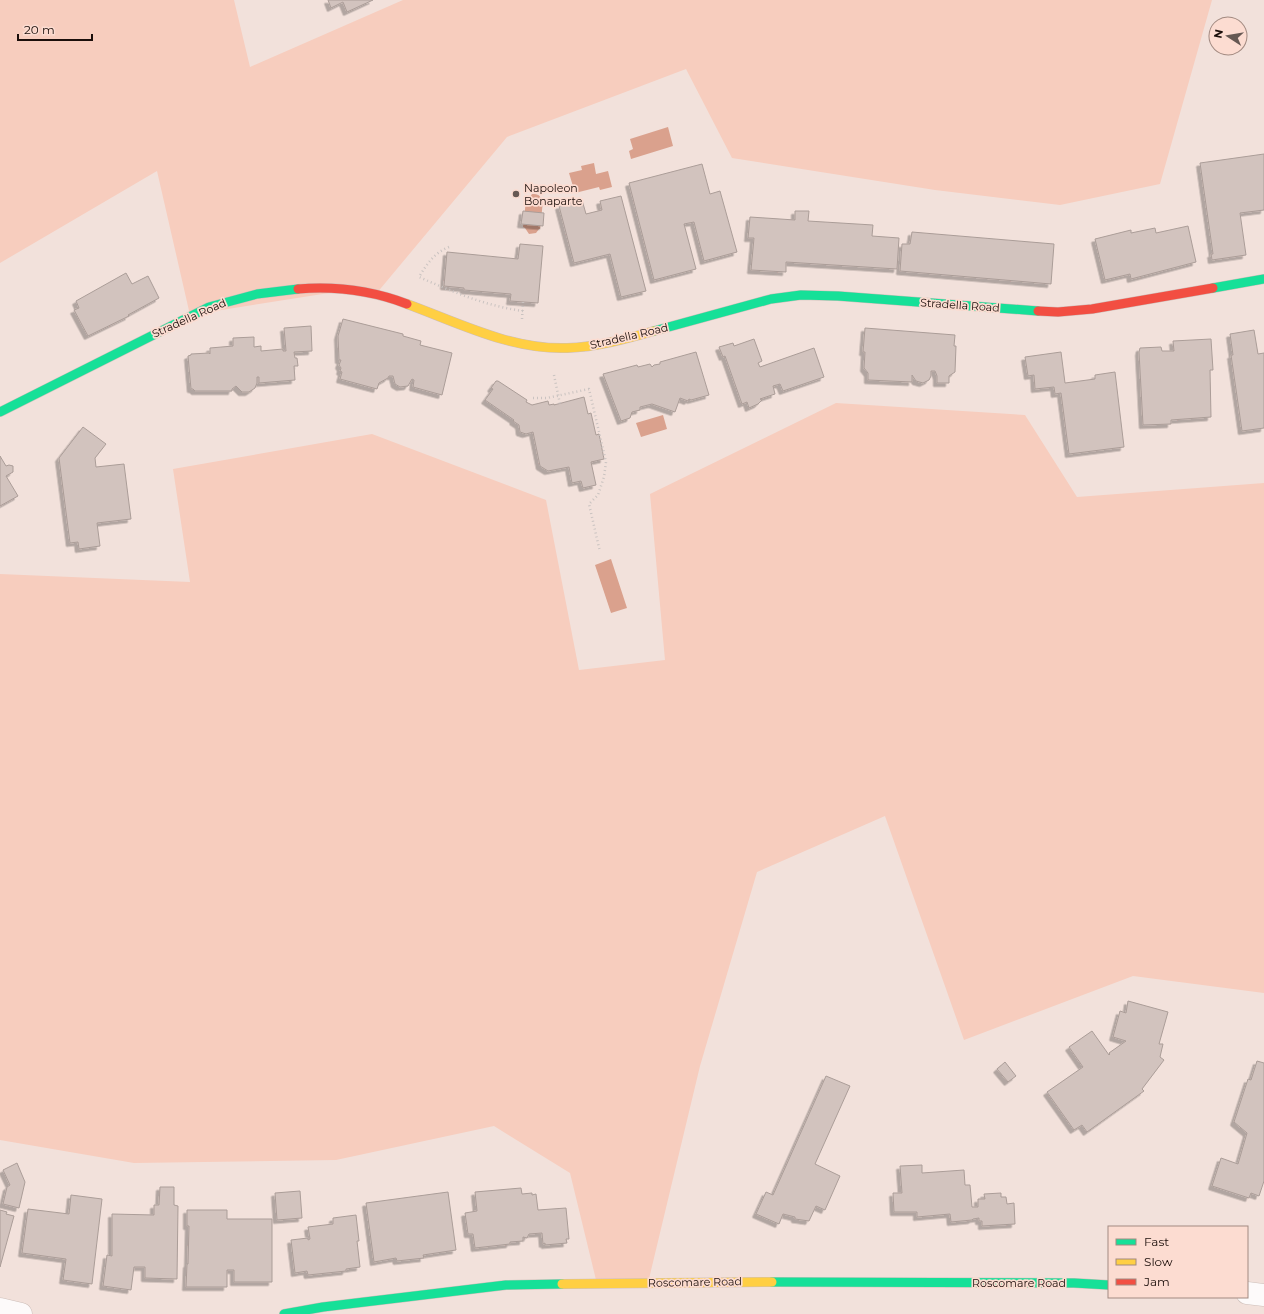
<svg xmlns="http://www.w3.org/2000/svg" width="1264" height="1314" viewBox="0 0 1264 1314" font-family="Montserrat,sans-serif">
	<defs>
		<filter id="shadow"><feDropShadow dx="-3.5" dy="3.5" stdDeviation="0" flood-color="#0004"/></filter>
	</defs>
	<rect width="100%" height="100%" fill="#f2e1db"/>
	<path fill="#f7cdbe" d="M0 0H234L250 67 403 0H1212L1160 184 1060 205 935 190 732 158 686 69 507 137 376 294 348 290 190 315 157 171 0 263Z
		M836 403 1025 415 1077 497 1264 483V993L1133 976 964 1040 885 816 757 872 700 1066 648 1283 597 1284 570 1173 494 1126 336 1160 134 1163 0 1140V574L190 582 173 469 372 434 546 500 579 670 665 660 650 494Z"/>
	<path fill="#daa18d" d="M668 127 673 146 631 159 629 151 633 149 630 139Z
		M594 163 596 174 608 171 612 187 600 190 599 187 575 193 569 173 582 170 581 166Z
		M532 194C538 194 541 195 541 201H543L540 229H539L536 233 529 234 525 228 523 227 526 200H528Z
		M663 415 667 429 641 437 636 423Z
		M611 559 627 608 611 613 595 565Z"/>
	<path fill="#d2c3be" stroke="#ab9d98" filter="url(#shadow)" d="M328 0H373L347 12 343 2 331 8Z
		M1264 154V210L1240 213 1246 255 1212 260 1211 254H1213L1200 163Z
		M702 164 710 194 720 191 737 252 704 261 694 222 684 224 696 269 654 280 629 183Z
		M621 196 646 291 621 297 610 254 574 263 559 206 582 200 586 214 602 210 600 201Z
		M523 211 544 213 543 226 521 224Z
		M795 211H809L808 221 873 225 872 236 899 238 897 269 786 262V272L751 270 754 238H748L750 217 795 220Z
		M1188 226 1196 262 1131 279 1130 274 1105 280 1095 239 1131 230V233L1155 228 1156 233Z
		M912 232 1054 244 1051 284 900 271 902 244H910Z
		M520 244 543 246 538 303 510 301 511 294 464 290V288L444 286 447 252 518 259Z
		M126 273 132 284 148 276 159 298 128 315 129 316 88 336 74 310 79 308 76 301Z
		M343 319 403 334V336L421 341 420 345 452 353 442 395 413 387 414 380 412 379 408 386 400 387 395 384 393 376H389L388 378 379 383 377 389 340 379 342 372 340 371 341 368 339 365 341 360H339L338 336Z
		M311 326 312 351 294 352 295 358H297L298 366H294L295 380 259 383V377H257V383L255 388 249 392H242L236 386 232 389V391H195L193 389H191L188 356 191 355V354L209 353 210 354V348L233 346V338L254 337V347L261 346V351L283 349V351H286L284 328Z
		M865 328 955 335 954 346H956L955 372 949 376V383H937V376L935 371H931V376L929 380 923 383 916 381 912 375V382L868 380V373L864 368 865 352H863Z
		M1254 330 1258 354 1264 353V428L1242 431 1231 355H1233L1230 334Z
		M754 339 762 361 758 363 760 367 814 348 824 377 783 391 780 384 773 386 775 394 760 399 762 400 758 404 749 408 747 402 742 404 725 356 723 357 719 347 733 343 734 346Z
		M1211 339 1213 370H1210L1211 417 1171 420V424L1143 425 1139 352 1140 348 1161 347 1162 351H1174L1173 341Z
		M696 352 709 395 691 400 689 399 688 401 680 398 675 412 652 404 640 407V410L632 412 630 418 621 421 603 374 637 365 638 367 650 364 652 367 654 365 660 364V362Z
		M1061 352 1065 383 1095 379V375L1115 372 1124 447 1069 454 1061 393 1055 394 1054 387 1035 389 1034 375 1028 376 1025 357Z
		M496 381H498L527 400 526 402 532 405 548 401 549 405 554 404V405L584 397 588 414 591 413 596 435 599 434 604 459 591 462 596 485 583 488 581 481 572 483 569 467 548 471 540 466 533 432 526 434 520 432 519 425 513 421 514 420 485 400 493 389 491 388Z
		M83 427 106 444 95 458 96 467 124 464 131 519 97 523 100 546 79 549 78 542 70 543 59 458Z
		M0 456 6 466 9 465 13 466V472L6 476 18 496 0 506Z
		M1128 1001 1168 1012 1159 1044H1163L1160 1057 1164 1060 1142 1089 1144 1091 1087 1132 1082 1125 1074 1130 1047 1092 1083 1067 1069 1047 1092 1031 1109 1055 1110 1054 1109 1053 1126 1041 1113 1037 1120 1011 1126 1013Z
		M1257 1061 1264 1063V1181L1259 1196 1251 1193 1249 1198 1212 1186 1221 1158 1238 1164 1247 1133 1234 1122 1248 1079 1251 1080Z
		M1005 1062 1016 1076 1008 1082 997 1069Z
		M826 1076 850 1086 815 1164 840 1176 825 1210 816 1206 809 1221 795 1219V1217L783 1214 779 1224 756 1214 766 1192 773 1195Z
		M17 1163 25 1182 19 1208 3 1204 7 1187 10 1185 3 1170Z
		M922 1165V1173L964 1170 965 1185H970L972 1207H978V1199H985L984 1194 1001 1193V1197H1006L1007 1204 1014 1203 1015 1224 982 1226V1221H979V1218L973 1219 972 1220 951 1222 950 1214 917 1217V1212H894L893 1193H902L900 1166Z
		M160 1187H174V1205L178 1206 177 1279 145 1278V1267H134L131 1290 103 1286 107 1255 112 1256V1214L154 1215V1205H159Z
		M521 1188 522 1194 532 1193V1195L536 1194 538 1210 566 1208 569 1239H566L567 1243 545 1245V1243L543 1244 542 1233 529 1234 527 1238 523 1237V1241L510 1242V1244L475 1248 473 1234H468L465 1213 477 1211 475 1192Z
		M300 1191 302 1218 277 1220 275 1193Z
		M448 1192 456 1250 423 1255 424 1258 397 1261 396 1258 374 1262 366 1203Z
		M71 1195 102 1199 92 1284 63 1280 66 1259 22 1253 28 1209 69 1214Z
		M0 1210 7 1212 6 1214 14 1216 0 1267Z
		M187 1210H227V1219H272V1282H234V1270H227V1287H186L187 1264H188L189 1226H187Z
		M356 1215 359 1241H357L360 1267 346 1269V1271L308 1275 307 1271 295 1273 291 1240 308 1238V1240L310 1239 308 1227 333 1224V1218Z"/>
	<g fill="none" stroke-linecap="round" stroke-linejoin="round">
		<g stroke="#cdbeb9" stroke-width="23">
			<path id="street" d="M1247 1293 1264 1295
				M0 1309 21 1314"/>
		</g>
		<g stroke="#cdbeb9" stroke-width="10">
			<path id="fast" d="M1213 288 1264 279
				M654 331 771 299 801 295 838 296 1038 311
				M0 412 209 307 257 294 298 289
				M772 1282 1074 1283 1109 1285
				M284 1314 323 1307 506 1285 562 1284"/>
		</g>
		<g stroke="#cdbeb9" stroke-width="10">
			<path id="slow" d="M407 304C459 323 511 350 567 348 597 347 626 339 654 331
				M562 1284 772 1282"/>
		</g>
		<g stroke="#cdbeb9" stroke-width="10">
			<path id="jam" d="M298 289C334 286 373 291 407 304
				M1038 311 1058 312 1092 309 1213 288"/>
		</g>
		<path stroke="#cac3c1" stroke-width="2.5" stroke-dasharray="1 3" stroke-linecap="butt" d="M449 247C434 253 427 264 419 277 453 292 486 306 523 311
			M522 319 523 302
			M554 375 560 404
			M533 398H547L589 389 606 462 604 477 598 495 589 504 600 552"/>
		<use href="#street" stroke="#fdfafa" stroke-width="22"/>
		<use href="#fast" stroke="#16e098" stroke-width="9"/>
		<use href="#slow" stroke="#ffcf43" stroke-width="9"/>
		<use href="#jam" stroke="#f24e42" stroke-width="9"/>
	</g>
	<circle fill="#665853" stroke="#fcdcd1" stroke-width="1.5" cx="516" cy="194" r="4"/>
	<g text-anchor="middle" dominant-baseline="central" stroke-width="3.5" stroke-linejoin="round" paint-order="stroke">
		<g font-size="11" fill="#1b0e0a" stroke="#fcdcd1" text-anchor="start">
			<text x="524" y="188">Napoleon<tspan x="524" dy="13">Bonaparte</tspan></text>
		</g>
		<g font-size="11" fill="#1b0e0a" stroke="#fcdcd1">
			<text transform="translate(960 305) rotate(4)">Stradella Road</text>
			<text transform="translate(189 318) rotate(-24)">Stradella Road</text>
			<text transform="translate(629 336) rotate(-13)">Stradella Road</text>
			<text transform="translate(695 1282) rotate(-1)">Roscomare Road</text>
			<text x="1019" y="1283">Roscomare Road</text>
		</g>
	</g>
	<rect x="1108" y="1226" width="140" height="72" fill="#fcdcd1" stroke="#a28a81"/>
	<rect x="1116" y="1239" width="20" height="6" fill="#16e098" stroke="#a28a81"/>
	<text x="1144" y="1246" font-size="12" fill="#1b0e0a">Fast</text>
	<rect x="1116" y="1259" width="20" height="6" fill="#ffcf43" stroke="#a28a81"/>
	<text x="1144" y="1266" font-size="12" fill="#1b0e0a">Slow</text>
	<rect x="1116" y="1279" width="20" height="6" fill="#f24e42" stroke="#a28a81"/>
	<text x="1144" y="1286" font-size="12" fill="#1b0e0a">Jam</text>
	<g transform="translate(1228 36) rotate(282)"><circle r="19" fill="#fcdcd1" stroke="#a28a81"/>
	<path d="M0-3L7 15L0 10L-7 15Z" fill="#665853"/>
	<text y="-6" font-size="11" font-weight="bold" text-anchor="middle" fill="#1b0e0a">N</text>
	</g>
	<path d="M18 34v6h74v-6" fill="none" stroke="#1b0e0a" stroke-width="2"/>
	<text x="24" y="34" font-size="12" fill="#1b0e0a" stroke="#fcdcd1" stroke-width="3" paint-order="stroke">20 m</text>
</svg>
